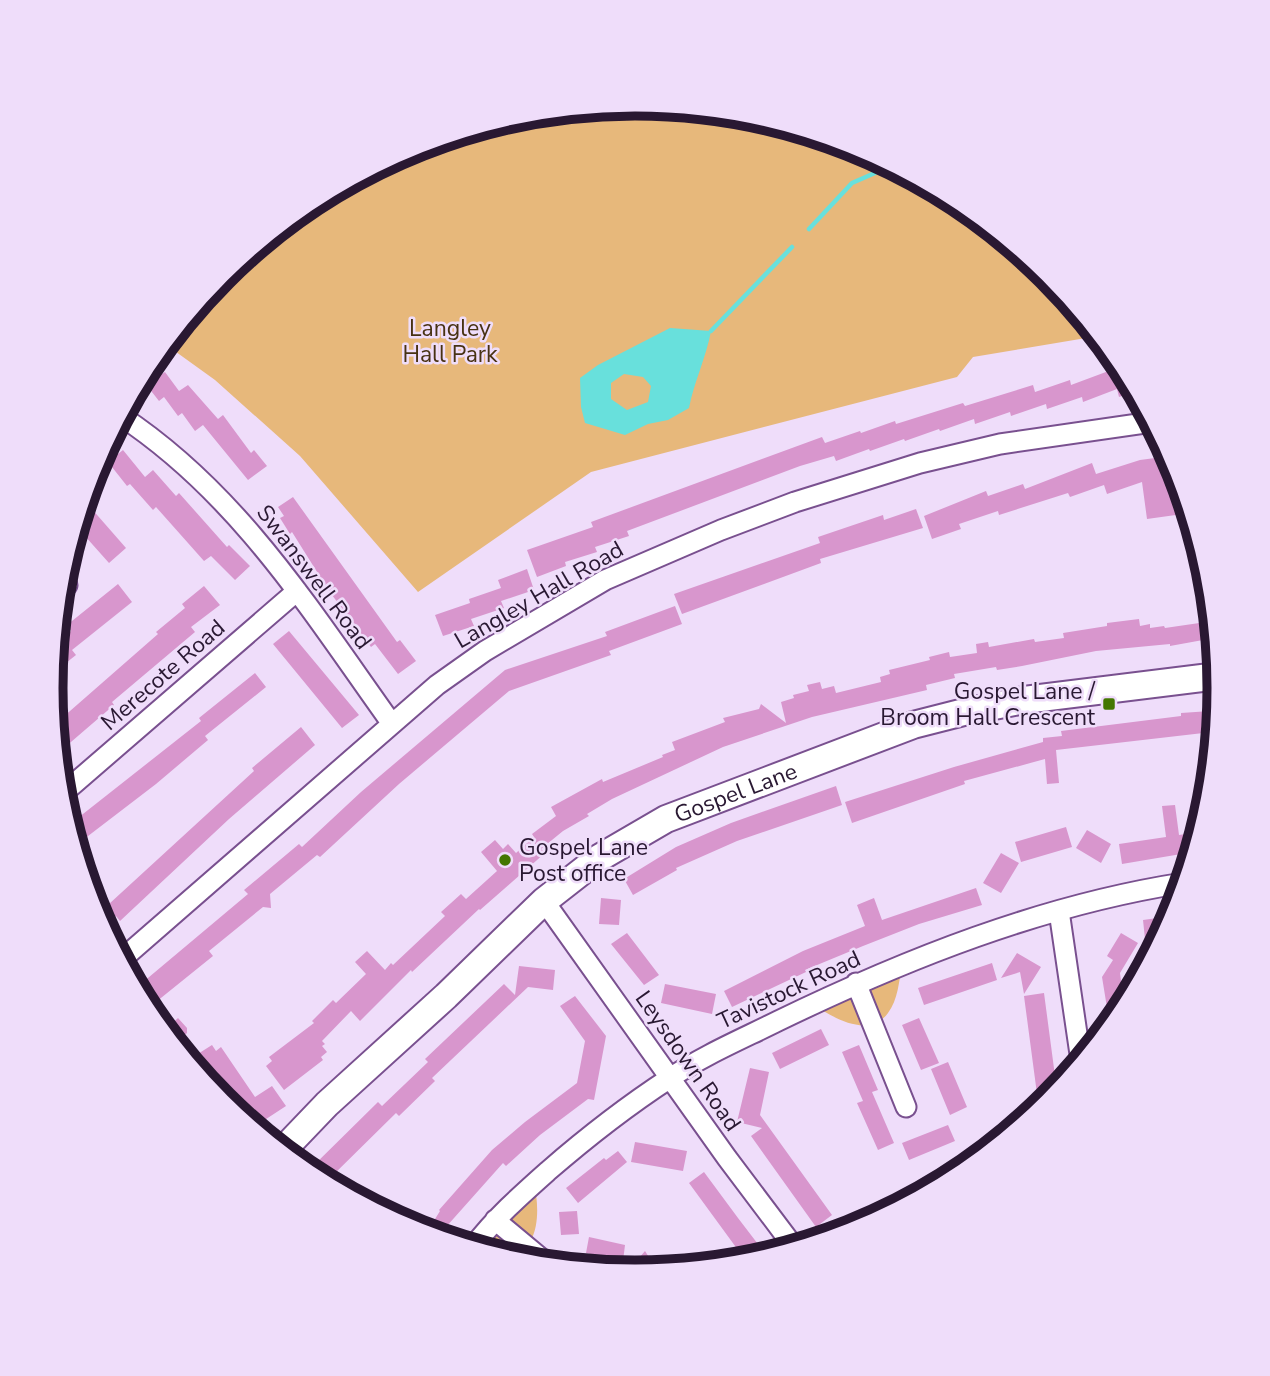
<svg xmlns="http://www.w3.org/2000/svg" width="1270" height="1376" viewBox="0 0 1270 1376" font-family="'Nunito Sans',sans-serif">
	<rect width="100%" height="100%" fill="#efddfa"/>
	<path fill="#e7b87b" d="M635 104 749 115 859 148 960 202 1048 275 1098 336 973 357 957 377 591 472 418 592 300 456 215 380 165 344 222 275 311 202 412 148 521 115Z
		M902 965C899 981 898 1000 888 1013 869 1039 833 1018 813 1004Z
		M534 1184C540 1208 541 1255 505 1256 496 1256 483 1249 473 1247Z"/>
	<path fill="#68e0dc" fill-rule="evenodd" d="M670 328 711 331C706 358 694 382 689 408L668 420 648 424 625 435 585 423 581 407 580 378 598 365ZM624 374 643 377 651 386 648 402 627 410 611 399V383Z"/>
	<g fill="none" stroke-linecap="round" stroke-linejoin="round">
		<path stroke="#68e0dc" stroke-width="4.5" d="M809 229 852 183 884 169
			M711 331 792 247"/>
	</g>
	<path fill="#d896cd" d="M149 364 158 377 165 372 179 391 188 385 218 419 223 415 251 453 254 450 267 466 248 480 203 425 195 431 182 413 178 416 164 397 159 401 141 378Z
		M1122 366 1136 391 1119 397 1117 389 1083 402 1082 397 1047 409 1046 404 1011 416 1010 412 975 424 974 419 940 431 939 429 905 441 904 439 870 451 869 449 836 461 834 456 800 466 627 531 629 536 595 547 597 552 565 562 566 566 537 577 527 550 593 527 591 522 822 437 825 443 860 431 861 433 895 421 896 424 963 403 965 406 1033 385 1035 392 1070 380 1071 385Z
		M123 450 145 477 153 470 176 496 179 493 227 547 229 545 250 566 235 580 211 556 204 561 156 507 153 510 130 484 127 486 108 462Z
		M1170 456 1190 513 1147 519 1142 482 1107 494 1104 485 1070 497 1068 493 999 515 998 511 959 524 961 529 932 539 924 516 986 491 988 496 1023 484 1025 489 1092 463 1096 474 1140 460Z
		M293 497 397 642 400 640 416 661 398 674 375 644 371 647 329 591 292 532 290 534 280 518 284 516 278 507Z
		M84 500 126 548 109 563 76 526Z
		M916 509 923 528 820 559 821 563 682 614 674 594 820 543 818 537 883 515 884 520Z
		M527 569 534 590 501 601 504 608 471 619 474 626 443 636 435 615 470 603 469 599 501 588 498 580Z
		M118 584 132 602 72 650 76 655 52 674 55 644 71 631 67 625Z
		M204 586 220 605 191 627 195 632 112 702 114 705 57 754 54 725 158 634 156 632 185 608 182 604Z
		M675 606 682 624 609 651 611 655 509 691 399 784 320 857 317 855 270 894 271 908 263 907 209 951 213 956 151 1006 136 988 248 894 244 890 299 844 302 847 361 792 505 670 607 636 605 632Z
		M1139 619 1140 626 1150 624V628L1164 626 1165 628 1213 621 1214 638 1170 646V644L1096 651 1022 666 997 670 996 667 954 674 955 678 926 685 927 690 812 717 723 747 612 799 587 814 589 816 563 831 541 849 545 853 480 910 479 909 412 972 411 970 360 1021 351 1011 322 1041 325 1044 322 1046 327 1052 321 1057 323 1060 284 1090 266 1066 272 1061 269 1057 314 1023 312 1021 333 1000 336 1003 366 974 355 962 367 951 385 970 391 963 393 965 445 916 441 912 461 894 466 899 497 871 481 852 495 840 503 849 508 844 516 853 534 837 532 834 556 816 551 807 602 779 603 782 663 757 662 755 675 750 672 742 725 722 723 718 759 709 761 704 786 723 781 702 794 698 793 695 809 691 807 685 820 682 822 689 834 686 836 693 881 682 880 677 890 674 889 670 930 660 929 657 949 652 950 657 977 653 976 644 988 642 989 647 1034 639 1035 642 1064 638 1063 633 1107 626V623Z
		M289 631 359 715 342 728 273 644Z
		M255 673 266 687 205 736 208 740 156 784 75 846 69 825 201 721 199 718Z
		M1210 711 1212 732 1056 750 1059 783 1047 784 1045 759 964 781 965 784 852 823 845 802 954 767 1043 742V738L1062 736 1061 731 1181 716V713Z
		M301 727 315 745 229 819 120 921 116 916 104 928 97 915 254 771 252 768Z
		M836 786 842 805 737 841 676 868 677 870 633 895 624 879 676 847 731 823Z
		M1175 805 1179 835 1199 832 1193 852 1122 864 1119 844 1166 837 1162 806Z
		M1066 827 1072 847 1021 862 1015 842Z
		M1087 830 1111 844 1101 863 1076 848Z
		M1001 853 1019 863 1001 893 983 883Z
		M976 888 982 905 919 924 863 946 805 970 806 972 732 1007 724 991 803 951 865 926 857 905 874 898 882 920Z
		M601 898 621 900 619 925 599 924Z
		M1172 916 1161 937 1145 939 1143 920Z
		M627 933 659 975 644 985 611 944Z
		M1121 933 1138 943 1120 973 1124 1006 1110 1026 1102 977 1113 960 1107 956Z
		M1017 953 1041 967 1024 994 1020 972 1001 978Z
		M992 963 997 980 924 1005 918 988Z
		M519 966 555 970 553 990 528 987 432 1078 435 1081 399 1116 396 1113 326 1182 308 1171 378 1102 382 1106 428 1062 425 1059 504 984 515 995Z
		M665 984 716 994 712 1014 661 1003Z
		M1044 993 1057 1091 1039 1109 1024 996Z
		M575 996 606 1036 594 1100 588 1099 540 1135 506 1166 503 1163 446 1227 464 1239 462 1243 427 1232 440 1211 439 1210 492 1150 525 1122 577 1083 585 1041 560 1006Z
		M178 1018 187 1028V1033L177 1042 166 1029Z
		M919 1018 939 1063 921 1070 902 1025Z
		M821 1029 829 1045 780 1069 772 1053Z
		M212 1045 216 1051 221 1047 255 1097 272 1086 286 1106 260 1123 257 1118 249 1123 222 1101 193 1065 196 1063 193 1057Z
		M859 1045 878 1090 872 1092 894 1143 878 1150 857 1103 863 1101 842 1052Z
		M948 1062 967 1107 950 1115 931 1069Z
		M750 1068 769 1072 760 1115 832 1215 816 1227 751 1136 762 1128 737 1122Z
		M948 1125 955 1141 909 1160 902 1143Z
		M635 1142 687 1151 683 1171 631 1162Z
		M618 1151 627 1162 578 1203 566 1188 604 1158 606 1160Z
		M704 1172 738 1218 767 1256 746 1261 689 1183Z
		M577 1211 579 1234 561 1235 559 1212Z
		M589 1237 625 1245 623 1261 586 1253Z
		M645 1251 657 1270 627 1272Z"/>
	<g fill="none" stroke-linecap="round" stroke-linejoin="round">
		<g stroke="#79508f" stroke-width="23">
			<path id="street" d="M121 416C239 494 311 611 392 724
				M60 591 67 585 61 580
				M61 795 297 591
				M544 901 727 1158 794 1247
				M1059 911 1081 1061
				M121 960 437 685 485 651 605 580 721 530 795 502 920 463 1000 444 1152 422
				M856 983 906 1107
				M495 1220 548 1264
				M473 1247C495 1218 521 1195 548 1171 586 1138 627 1106 670 1078 704 1055 742 1039 778 1021 906 959 1042 905 1183 883"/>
		</g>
		<g stroke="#79508f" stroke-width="30">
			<g id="secondary">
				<path id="s1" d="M282 1151 327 1104 446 996 544 901 599 858 666 819 913 725 964 712 1024 700 1218 676"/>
			</g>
		</g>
		<use href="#street" stroke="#fff" stroke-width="19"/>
		<use href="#secondary" stroke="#fff" stroke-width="26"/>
	</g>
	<g fill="#447701" stroke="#efddfa" stroke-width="2.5">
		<rect x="1102" y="697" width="14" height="14" rx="3.5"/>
		<circle cx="505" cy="860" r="7"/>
	</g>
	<g text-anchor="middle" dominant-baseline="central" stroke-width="5" stroke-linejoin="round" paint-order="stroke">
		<g font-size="23" fill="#483213" stroke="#efddfa">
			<text x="450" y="328">Langley<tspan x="450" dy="26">Hall Park</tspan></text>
		</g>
		<g font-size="23" fill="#291832" stroke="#efddfa">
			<text transform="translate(314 577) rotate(53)">Swanswell Road</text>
			<text transform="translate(539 595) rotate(-30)">Langley Hall Road</text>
			<text transform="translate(163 675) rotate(-41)">Merecote Road</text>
			<text stroke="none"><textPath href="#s1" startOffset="584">Gospel Lane</textPath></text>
			<text transform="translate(789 990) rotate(-25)">Tavistock Road</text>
			<text transform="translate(688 1061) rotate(55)">Leysdown Road</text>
		</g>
		<g font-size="23" fill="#291832" stroke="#efddfa" text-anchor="end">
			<text x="1095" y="691">Gospel Lane /<tspan x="1095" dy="26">Broom Hall Crescent</tspan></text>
			<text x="519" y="847" text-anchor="start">Gospel Lane<tspan x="519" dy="26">Post office</tspan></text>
		</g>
	</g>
	<path d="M0 0H1270V1376H0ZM63 688a572 572 0 1 1 1144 0a572 572 0 1 1-1144 0Z" fill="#efddfa" fill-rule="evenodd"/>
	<path fill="none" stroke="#291832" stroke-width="9" d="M63 688a572 572 0 1 1 1144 0a572 572 0 1 1-1144 0Z"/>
</svg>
